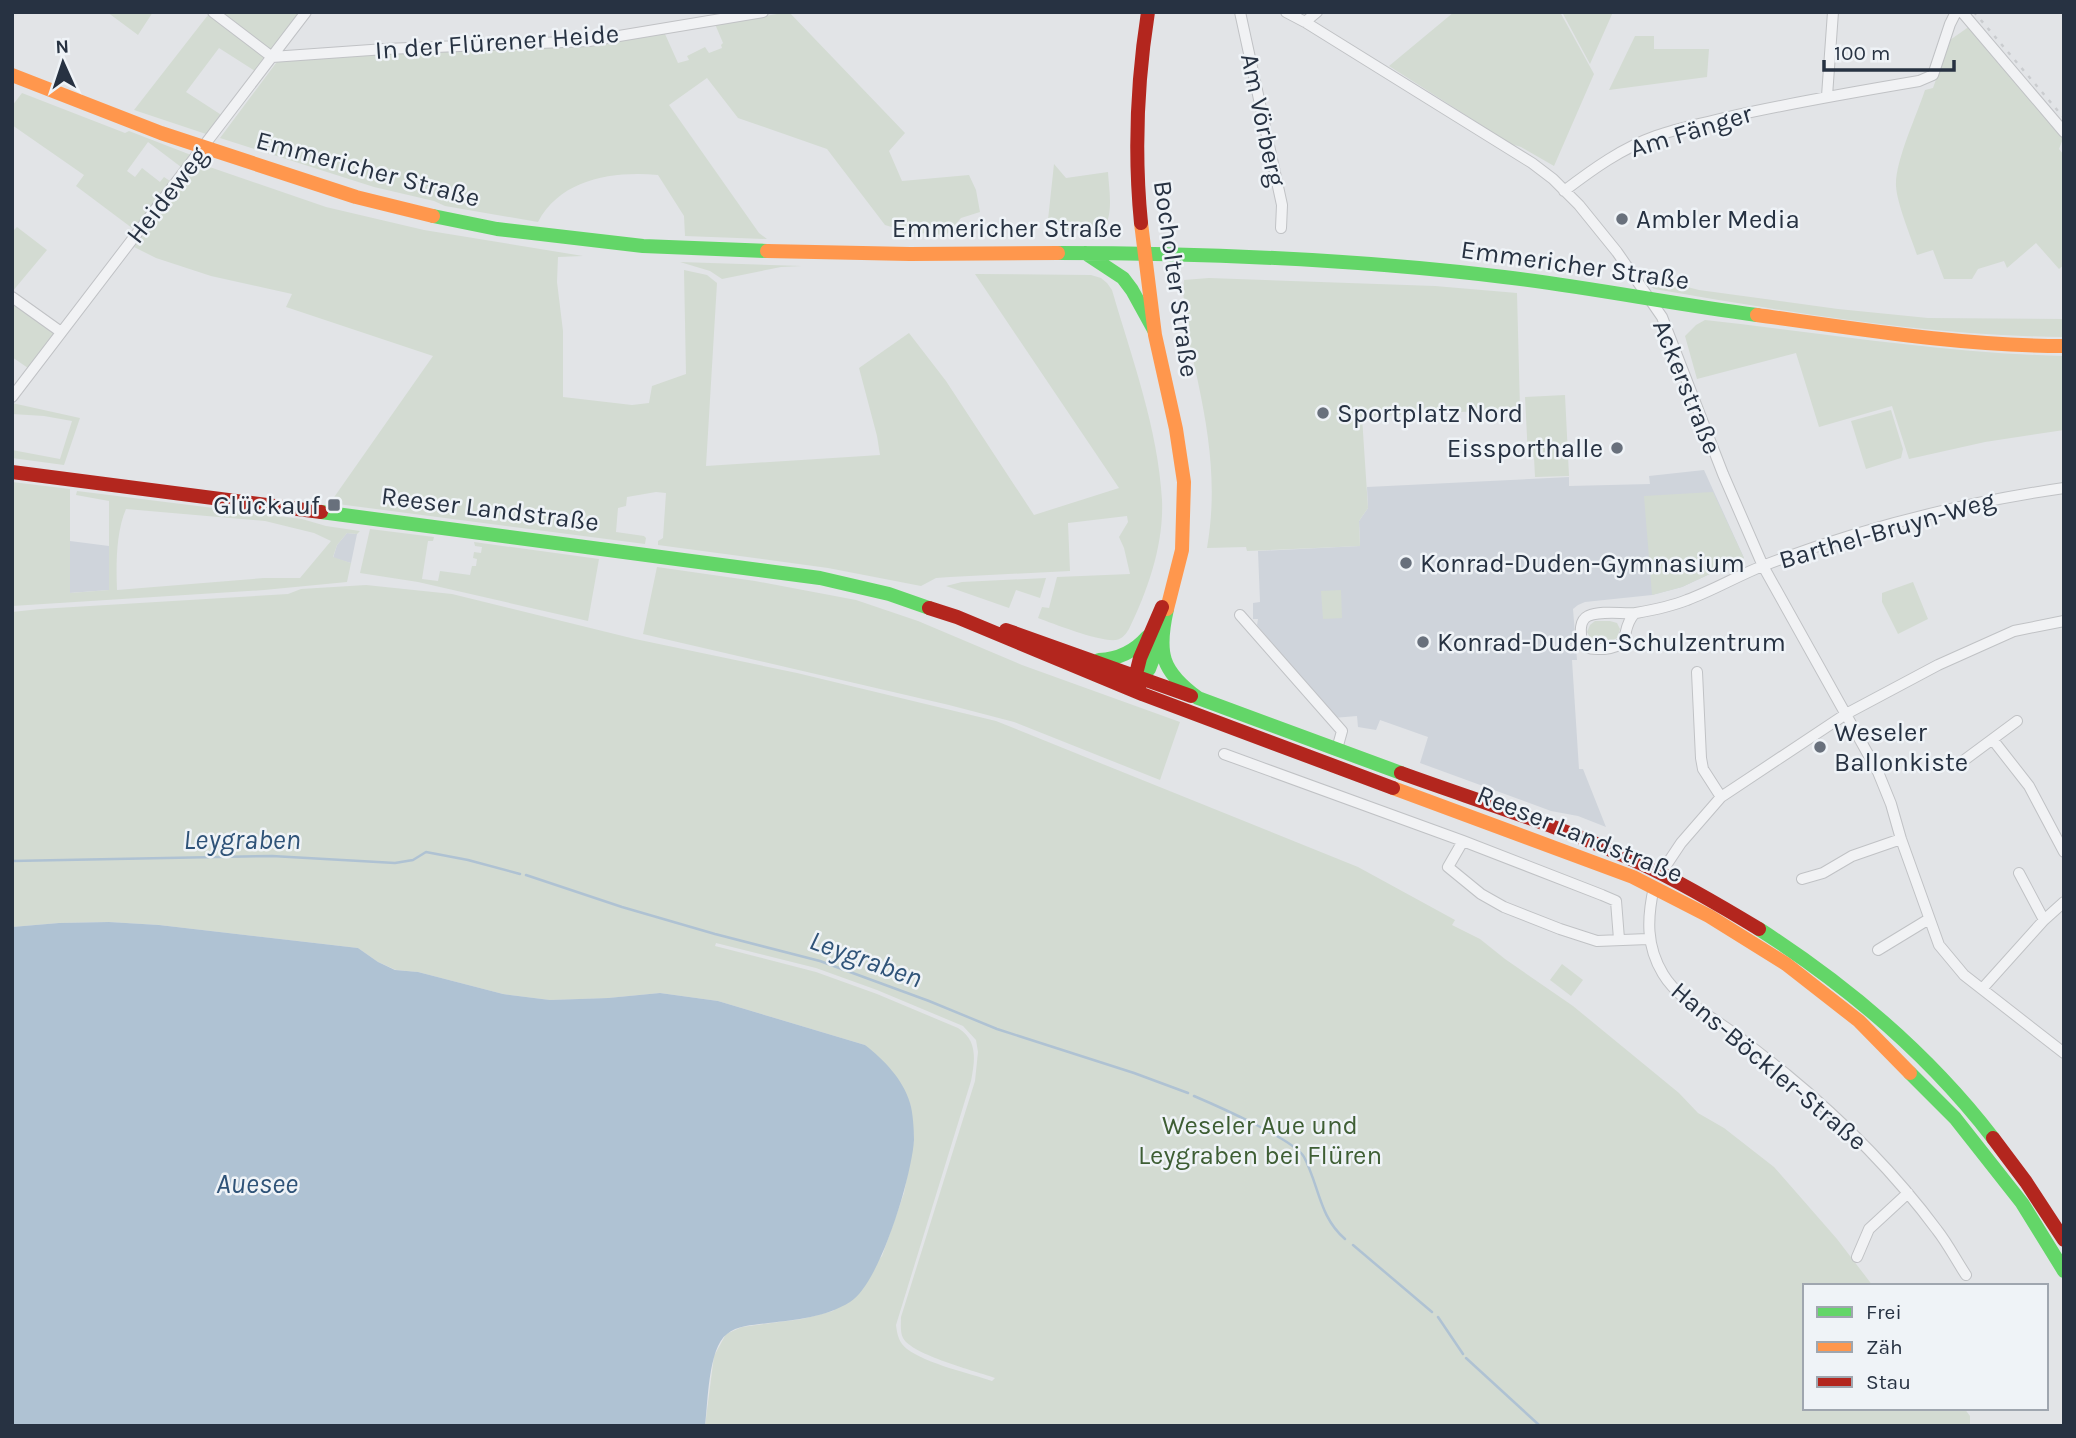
<svg xmlns="http://www.w3.org/2000/svg" width="2076" height="1438" viewBox="0 0 2076 1438" font-family="Karla,sans-serif">
	<rect width="100%" height="100%" fill="#e2e4e7"/>
	<path fill="#cfd4db" d="M1704 470 1744 558 1682 587 1652 595 1585 602 1578 605 1573 609 1577 660H1572L1579 769H1583L1606 827 1578 816 1551 811 1420 763 1428 737 1380 720 1376 730 1358 727 1357 716 1333 718 1257 625 1258 619H1253V603L1260 602 1258 551 1360 546 1359 521 1368 508 1367 487 1569 477V486L1650 484 1649 476Z
		M347 533 357 534 351 563 333 558 337 545Z
		M70 541 109 546V590L69 593Z"/>
	<path fill="#d3dbd2" fill-rule="evenodd" d="M107 12H153L138 35Z
		M218 12H302L274 50 269 51Z
		M789 12 905 133 889 151 902 181 969 175 976 190 980 212 961 218 946 235 919 233 904 235 898 229 885 225 827 149 738 118 707 78 669 105 759 233 767 239 685 236 684 216 658 175C612 171 561 179 538 222L445 206 434 201 374 187 220 138 279 59 587 46 665 34 678 63 689 60 687 56 705 47 709 53 722 48 721 45 723 43 715 24Z
		M1454 12H1560L1594 74 1554 166 1521 147 1511 144 1389 66Z
		M1562 12H1613L1590 64Z
		M208 15 263 55 264 59 255 71 219 48 186 92 223 116 206 134 134 110Z
		M1970 26 2064 136 2059 149 2064 155V265L2059 269 2036 243 2007 268 2004 261 1978 269 1972 279H1944L1933 250 1917 255C1911 237 1897 204 1896 186 1895 161 1917 115 1925 90L1933 88 1950 40Z
		M1635 36H1654V49H1709L1707 77 1609 90Z
		M22 93 125 133 129 131 191 155 185 170 148 142 127 171 135 177 142 168 160 182 164 177 173 183 136 231 76 186 84 175 12 125V106Z
		M198 163 326 207 424 230 583 256 558 257 557 282 563 331V397L632 405 649 403 652 386 686 374 684 270 707 275 717 283 706 466 880 455 877 436 859 368 909 333 946 381 1034 515 1119 488 975 274 1091 275 1101 278 1107 283 1112 290C1132 359 1158 428 1162 500 1164 544 1148 590 1129 629 1126 634 1122 639 1116 640 1100 642 1054 624 1038 618L1042 607 1049 608 1057 577 1130 574 1124 548 1119 537 1128 522 1127 516 1068 523 1070 571 950 577 936 578 921 586 828 568 658 545V541L663 538 666 493 656 492 627 497 626 506 618 508 616 532 644 536 646 538 645 544 330 503 433 356 286 307 292 294 211 276 156 258 134 247Z
		M1054 164 1066 178 1108 172C1109 190 1114 214 1103 230L1047 229Z
		M17 227 47 250 12 292V232Z
		M680 262 802 266 781 267 722 279 710 271Z
		M1209 278 1435 286 1517 293 1520 409 1362 417 1368 508 1359 521 1360 546 1247 551 1246 547 1207 548C1217 490 1210 439 1198 382 1191 348 1181 314 1184 280Z
		M1660 280 1699 290 1838 309 1928 318 2064 319V337C1926 336 1790 312 1654 289L1650 286 1652 281Z
		M12 302 55 332 28 368 12 357Z
		M1705 320C1824 333 1943 353 2064 356V430L1985 442 1909 459 1892 406 1819 427 1796 353 1697 379 1685 336 1696 325Z
		M1565 395 1569 476 1535 477 1534 457H1528L1525 397Z
		M12 403 80 418 64 465 12 458V450L60 459 72 421 44 416 12 414Z
		M1891 410 1903 449 1901 458 1866 469 1851 421Z
		M12 482 70 489V593L109 590V501L76 495 77 491 302 519 326 526 360 531 357 534 347 533 337 545 333 557 351 563 347 582 264 590 12 606ZM126 509 265 521 314 533 331 541 300 578H264L117 590C116 565 116 532 126 509Z
		M1713 492 1744 558 1682 587 1652 595 1644 496Z
		M370 529 434 537 433 541H428L422 579 438 581 440 571 470 575 472 566H476L477 559 473 558 474 552 481 553 482 547 475 546 474 542 599 559 588 621 418 582 360 573Z
		M657 567 755 581 856 600 918 621 1022 665 1180 722 1160 780 1014 722 949 705 643 634Z
		M1046 578 1040 598 1016 590 1009 608 946 586 962 582Z
		M1913 582 1928 619 1898 634 1882 602V593Z
		M366 585 452 594 635 639 797 673 996 721 1358 867 1455 920 1452 925 1480 939 1505 959 1573 1006 1679 1093 1698 1113 1724 1128 1774 1167 1837 1239 1873 1286H1805V1408H1964L1970 1416V1426H705L714 1356 726 1334 742 1327 802 1319 833 1311 882 1256 904 1193 914 1140 910 1103 865 1045 718 1001 660 993 608 998 550 1000 503 994 418 972 396 970 378 962 358 948 159 925 109 922 59 923 12 927V612L40 609 288 594 301 589ZM716 943 816 968 877 990 963 1026 976 1040 978 1052 975 1081 901 1317C901 1324 900 1332 903 1338 912 1355 976 1371 995 1378L992 1381C969 1373 927 1364 907 1349 899 1343 897 1334 896 1325L971 1081C975 1061 978 1040 958 1028L877 994 816 972 715 946Z
		M1341 590 1342 618 1323 619 1321 591Z
		M1595 621H1610L1617 623 1620 629 1617 638 1612 641H1592L1587 632 1590 625Z
		M1562 964 1583 980 1571 996 1550 980Z"/>
	<path fill="#afc2d3" d="M109 922 159 925 358 948 378 962 395 970 418 972 503 994 550 1000 608 998 660 993 718 1001 865 1045C884 1060 903 1079 910 1103 913 1113 914 1130 914 1140 912 1175 880 1284 850 1302 826 1317 796 1320 768 1323 755 1325 738 1325 727 1334 708 1348 708 1403 705 1426H12V927L59 923Z"/>
	<g fill="none" stroke-linecap="round" stroke-linejoin="round">
		<path stroke="#afc2d3" stroke-width="2.5" d="M12 861 272 856 395 863 413 860 426 852 468 860 520 874
			M526 875 622 907 715 934 820 961 929 1001 997 1029 1134 1073 1188 1093
			M1194 1096C1215 1105 1295 1140 1304 1157 1319 1185 1319 1217 1345 1239
			M1353 1245 1432 1312
			M1438 1317 1463 1354
			M1466 1358 1539 1425"/>
		<g stroke="#c0c2c5" stroke-width="12">
			<path id="street" d="M213 12 272 57 385 49 589 41 763 12
				M1240 12 1282 205 1281 228
				M1286 12 1305 22 1532 163 1553 179 1579 205 1617 252 1662 317 1723 474 1763 566 1878 772 1891 804 1901 839 1939 945 1964 975 2064 1053
				M1962 12 2064 132
				M1305 22 1317 12
				M1827 96 1833 12
				M1564 191C1593 169 1622 148 1656 136 1678 128 1701 124 1724 118 1789 103 1854 92 1919 81L1933 75 1950 24 1956 12
				M12 297 61 332
				M12 397 306 12
				M1635 613C1618 631 1635 646 1604 649 1595 649 1590 650 1582 645 1581 635 1578 621 1588 616 1602 610 1621 614 1636 613 1653 610 1672 606 1687 600 1714 590 1739 575 1765 565 1862 528 1961 503 2064 488
				M1240 615 1342 731 1337 749
				M1697 672 1701 758 1703 769 1721 797
				M1993 740 2029 786 2064 852
				M1224 754 1463 841 1602 895 1616 901 1619 939
				M1963 761 2017 721
				M1463 841 1448 867 1481 894 1504 907 1560 929 1597 941 1648 939
				M1661 873 1681 843 1721 797 1846 714 1938 665 2014 631 2064 621
				M2019 873 2044 920
				M1802 879 1823 873 1852 856 1901 839
				M1654 887C1647 918 1646 946 1663 974 1678 999 1709 1015 1732 1032 1750 1045 1768 1060 1786 1074 1842 1120 1894 1172 1937 1230 1948 1244 1956 1260 1966 1275
				M1878 950 1929 919
				M1982 989 2044 920 2064 902
				M1857 1257 1869 1229 1908 1193"/>
		</g>
		<use href="#street" stroke="#f1f2f4" stroke-width="10"/>
		<path stroke="#63d668" stroke-width="14" d="M433 216 497 229 643 246 767 251
			M1058 253C1207 253 1356 259 1504 277 1589 287 1672 304 1757 315
			M1085 253 1123 278 1132 290 1154 330
			M321 512 820 578 889 594 929 608
			M1167 609C1157 653 1161 671 1198 698L1401 773
			M1099 660C1119 659 1134 652 1147 637
			M1138 683 1149 669 1161 638
			M1759 929C1846 985 1930 1056 1993 1138
			M1910 1073 1955 1118 2022 1203 2064 1271"/>
		<path stroke="#ff974d" stroke-width="14" d="M12 75 161 133 356 197 433 216
			M1141 223 1155 335 1176 429 1184 482 1182 550 1167 609
			M767 251 910 254 1058 253
			M1757 315C1859 329 1961 346 2064 346
			M1393 788 1633 877 1709 916 1786 964 1859 1021 1910 1073"/>
		<path stroke="#b3261e" stroke-width="14" d="M1141 223C1134 152 1137 82 1148 12
			M12 472 321 512
			M1162 607 1140 658 1135 678V684L1142 694 1393 788
			M929 608 957 617 1142 694
			M1006 630 1191 696
			M1401 773C1481 802 1564 827 1642 864 1682 883 1721 906 1759 929
			M1993 1138 2026 1182 2064 1240"/>
		<path stroke="#cacccf" stroke-width="2.5" stroke-dasharray="3.5 7" stroke-linecap="butt" d="M1974 12 2064 118"/>
	</g>
	<g fill="#68707c" stroke="#eff3f7" stroke-width="2.5">
		<circle cx="1622" cy="219" r="7"/>
		<circle cx="1323" cy="413" r="7"/>
		<circle cx="1617" cy="448" r="7"/>
		<rect x="327" y="498" width="14" height="14" rx="3.5"/>
		<circle cx="1406" cy="563" r="7"/>
		<circle cx="1423" cy="642" r="7"/>
		<circle cx="1820" cy="747" r="7"/>
	</g>
	<g text-anchor="middle" dominant-baseline="central" stroke-width="5" stroke-linejoin="round" paint-order="stroke">
		<g font-size="26" fill="#273242" stroke="#eff3f7">
			<text transform="translate(497 42) rotate(-4)">In der Flürener Heide</text>
			<text transform="translate(1263 120) rotate(78)">Am Vörberg</text>
			<text transform="translate(1691 131) rotate(-17)">Am Fänger</text>
			<text transform="translate(368 169) rotate(15)">Emmericher Straße</text>
			<text transform="translate(167 195) rotate(-52)">Heideweg</text>
			<text x="1007" y="228">Emmericher Straße</text>
			<text transform="translate(1575 265) rotate(8)">Emmericher Straße</text>
			<text transform="translate(1176 279) rotate(82)">Bocholter Straße</text>
			<text transform="translate(1687 387) rotate(68)">Ackerstraße</text>
			<text transform="translate(490 509) rotate(7)">Reeser Landstraße</text>
			<text transform="translate(1887 530) rotate(-16)">Barthel-Bruyn-Weg</text>
			<text transform="translate(1580 834) rotate(22)">Reeser Landstraße</text>
			<text transform="translate(1769 1066) rotate(40)">Hans-Böckler-Straße</text>
		</g>
		<g font-size="26" fill="#273242" stroke="#eff3f7" text-anchor="start">
			<text x="1636" y="219">Ambler Media</text>
			<text x="1337" y="413">Sportplatz Nord</text>
			<text x="1603" y="448" text-anchor="end">Eissporthalle</text>
			<text x="320" y="505" text-anchor="end">Glückauf</text>
			<text x="1420" y="563">Konrad-Duden-Gymnasium</text>
			<text x="1437" y="642">Konrad-Duden-Schulzentrum</text>
			<text x="1834" y="732">Weseler<tspan x="1834" dy="30">Ballonkiste</tspan></text>
		</g>
		<g font-size="26" fill="#3e5e34" stroke="#eff3f7">
			<text x="1260" y="1125">Weseler Aue und<tspan x="1260" dy="30">Leygraben bei Flüren</tspan></text>
		</g>
		<g font-size="28" font-style="italic" fill="#2f5378" stroke="#eff3f7">
			<text x="242" y="839">Leygraben</text>
			<text transform="translate(866 959) rotate(20)">Leygraben</text>
			<text x="257" y="1183">Auesee</text>
		</g>
	</g>
	<rect width="2076" height="1438" fill="none" stroke="#273242" stroke-width="28"/>
	<rect x="1803" y="1284" width="245" height="126" fill="#eff3f7" stroke="#9fa6af" stroke-width="2"/>
	<rect x="1817" y="1307" width="35" height="10" fill="#63d668" stroke="#9fa6af" stroke-width="2"/>
	<text x="1866" y="1319" font-size="21" fill="#273242">Frei</text>
	<rect x="1817" y="1342" width="35" height="10" fill="#ff974d" stroke="#9fa6af" stroke-width="2"/>
	<text x="1866" y="1354" font-size="21" fill="#273242">Zäh</text>
	<rect x="1817" y="1377" width="35" height="10" fill="#b3261e" stroke="#9fa6af" stroke-width="2"/>
	<text x="1866" y="1389" font-size="21" fill="#273242">Stau</text>
	<g transform="translate(63 63) rotate(357)" stroke="#eff3f7" stroke-width="5" paint-order="stroke">
	<path d="M0-5L12 26L0 18L-12 26Z" fill="#273242"/>
	<text y="-10" font-size="19" font-weight="bold" text-anchor="middle" fill="#273242">N</text>
	</g>
	<path d="M1824 60v10h130v-10" fill="none" stroke="#273242" stroke-width="3.5"/>
	<text x="1834" y="60" font-size="21" fill="#273242" stroke="#eff3f7" stroke-width="5" paint-order="stroke">100 m</text>
</svg>
